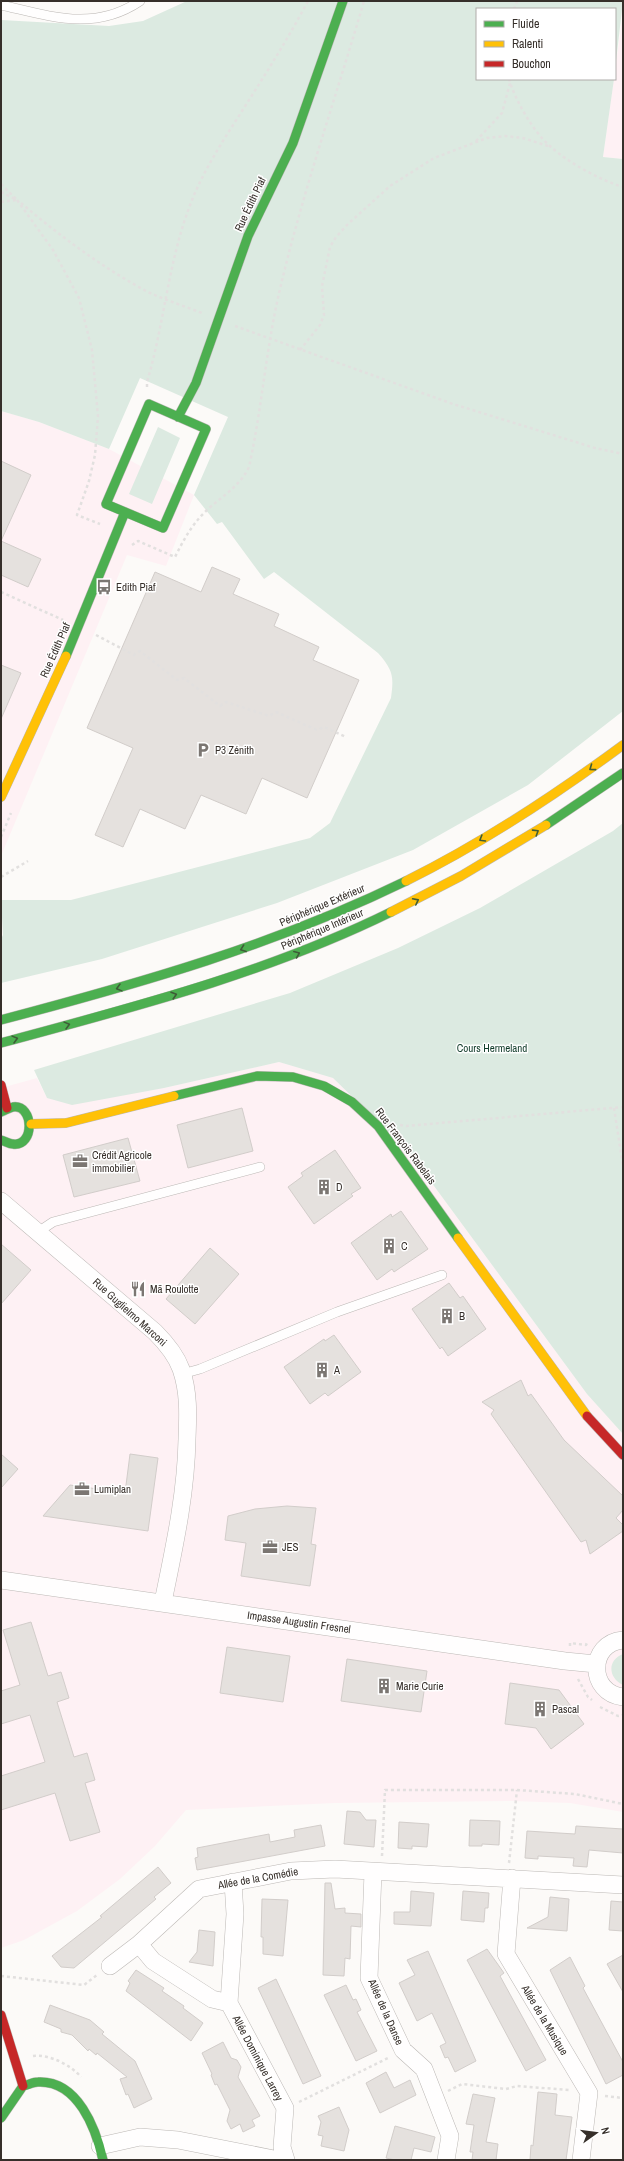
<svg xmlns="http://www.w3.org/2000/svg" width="624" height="2161" viewBox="0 0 624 2161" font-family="'Archivo Narrow',sans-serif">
	<rect width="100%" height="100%" fill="#fcfaf8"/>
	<path fill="#fef1f4" d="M623 13V159L603 157Z
		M1 411 39 422 109 449 194 495 166 566 127 555 1 856Z
		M279 1062 333 1078 409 1152 587 1394 623 1434V1812L570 1803 511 1801 335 1803 186 1810 155 1846 120 1879 77 1911 24 1940 1 1948V1088L37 1078 47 1098 164 1088Z"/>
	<path fill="#dceae1" d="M187 1H623L615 70V9H477V79H614L603 157 623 159V711L528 785 413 850 277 903 102 959 1 983V939L3 935 1 900H71L310 838 330 823 391 698C394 676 393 670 378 653L274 572 264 579 222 522 217 524 194 495 228 417 140 378 109 449 39 422 1 411V20L109 26 143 21Z
		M158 427 180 438 152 504 129 494Z
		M623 823V1434L587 1394 409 1152 333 1078 279 1062 164 1088 72 1105 47 1098 34 1070 290 993 398 948 480 908 613 831Z
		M623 1654V1685C608 1678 607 1660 623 1654Z"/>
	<path fill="#e5e1de" stroke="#d2cdca" d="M1 461 31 475 1 541 41 559 28 587 1 575Z
		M212 567 240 579 233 594 279 614 274 626 319 647 313 660 359 680 307 798 262 778 246 814 201 795 185 829 140 809 123 847 95 835 133 748 87 728 155 572 201 592Z
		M1 665 21 673 1 719Z
		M242 1108 253 1151 188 1168 177 1125Z
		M128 1138 140 1181 74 1197 63 1155Z
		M335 1150 361 1188 351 1194 353 1196 314 1224 288 1187 303 1176 301 1173Z
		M401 1211 428 1249 394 1272 392 1269 377 1280 351 1243 391 1214 392 1217Z
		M1 1244 31 1270 1 1304Z
		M210 1248 239 1274 195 1324 166 1299Z
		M449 1283 460 1298 463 1296 486 1329 448 1356 442 1347 440 1349 412 1309Z
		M334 1335 361 1372 328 1396 325 1393 310 1404 284 1367 324 1339 325 1341Z
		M521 1380 528 1396 531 1394 564 1440 623 1496V1510L616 1518 623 1525V1531L590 1554 586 1540 581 1542 491 1414 494 1410 482 1402Z
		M1 1454 18 1469 1 1488Z
		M130 1454 158 1458 148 1531 43 1516 70 1485 125 1493Z
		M287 1506 316 1508 311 1544 316 1545 310 1586 241 1576 246 1543 225 1540 228 1516 255 1509Z
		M31 1622 48 1676 61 1672 69 1698 57 1702 74 1757 87 1753 95 1780 85 1783 100 1832 70 1841 55 1793 1 1810V1776L45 1762 30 1715 1 1724V1691L20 1685 3 1630Z
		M227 1647 290 1656 283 1702 220 1693Z
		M347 1659 427 1671 421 1712 341 1701Z
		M510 1683 559 1690 584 1724 551 1749 536 1728 505 1724Z
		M347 1811 360 1812 366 1820H376L374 1847 344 1844Z
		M470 1820 500 1821 499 1845 482 1844V1846H469Z
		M399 1822 429 1824 427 1847 412 1846V1849L398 1848Z
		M321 1825 325 1846 197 1870 195 1858 198 1857 197 1848 269 1834 270 1842 295 1837 294 1830Z
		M576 1826 623 1829V1853L589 1850 587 1867 573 1866 574 1858 538 1856V1859L525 1858 527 1831 575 1834Z
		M158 1867 171 1883 154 1897 156 1899 74 1968 61 1967 52 1956 102 1917 100 1916Z
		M325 1883H331L335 1909 345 1908V1913L361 1914V1927L351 1926 350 1959 345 1958 344 1976 323 1975Z
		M411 1891 434 1893 431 1926 394 1924V1912H410Z
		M463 1891 489 1893 488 1908H485L484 1922 461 1920Z
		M550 1897 569 1899 567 1931 527 1928 548 1917Z
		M262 1899 288 1900 283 1956 263 1954V1937H261Z
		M611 1901 623 1902V1931L609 1930Z
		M199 1930 215 1932 213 1966 189 1962 197 1952Z
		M487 1949 504 1973 500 1976 546 2060 526 2071 467 1960Z
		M428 1951 476 2061 455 2072 448 2057 445 2058 440 2046 446 2043 432 2013 417 2021 399 1983 415 1975 407 1960Z
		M623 1955V1992L607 1964Z
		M570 1957 585 1986 583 1988 623 2062V2075L606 2084 550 1970Z
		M136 1970 164 1988 162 1991 184 2006 183 2008 203 2023 191 2041 126 1991 130 1983 128 1981Z
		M276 1979 321 2076 303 2084 258 1988Z
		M346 1985 353 2000 356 1999 361 2010 357 2012 377 2051 356 2061 324 1995Z
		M50 2005 90 2020 104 2032 102 2034 135 2061 152 2099 134 2108 128 2094 126 2095 120 2079 127 2077 97 2053 96 2055 89 2049 88 2051 72 2035 61 2032V2029L44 2022Z
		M223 2042 231 2058 237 2060 241 2067 238 2077 260 2116 252 2120 255 2126 243 2132 240 2124 231 2129 227 2121 230 2110 217 2084 215 2085 211 2075 212 2074 202 2053Z
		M386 2072 394 2088 410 2080 416 2095 380 2113 366 2083Z
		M538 2092 557 2094 555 2115 572 2117 566 2160H530L531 2145 533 2146Z
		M473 2094 495 2098 486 2142 498 2144 496 2160H472L473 2152H470L474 2125 466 2124Z
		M339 2107 349 2130 344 2151 321 2146 323 2136 318 2135 321 2122 318 2116Z
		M395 2126 435 2137 431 2152 414 2148 411 2160H395L386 2158Z"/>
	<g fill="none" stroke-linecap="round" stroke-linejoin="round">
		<g stroke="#bcb8b5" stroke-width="10">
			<path id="lane" d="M1 5C50 16 94 32 140 1
				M38 1232 53 1222 260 1167
				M182 1374 200 1369 337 1312 442 1275"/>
		</g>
		<g stroke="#bcb8b5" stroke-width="18">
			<path id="street" d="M1 1201 155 1332C166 1343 176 1355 181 1369 189 1392 188 1415 187 1439 186 1495 174 1548 163 1602
				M1 1580 565 1661 596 1664
				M623 1640C588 1643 588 1693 623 1697
				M373 1872 369 1978 403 2050 424 2069 450 2136 446 2160
				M512 1878 506 1954 589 2093 581 2160
				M233 1882 235 1914 229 2003 285 2108 282 2147 286 2160
				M139 1944 153 1961 212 1999 229 2003
				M110 1966 139 1944 199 1889 291 1871 335 1869 623 1885
				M100 2146 140 2137 178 2140 279 2160"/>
		</g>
		<g stroke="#bcb8b5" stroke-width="10">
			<path id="fast" d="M149 404 206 429 163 528 106 504Z
				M178 417 196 383 248 236 293 143 343 1
				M66 656 125 512
				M546 825 623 773
				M1 1020C141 983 275 945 406 881
				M1 1043C134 1007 267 973 391 912
				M174 1096 257 1076 293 1077 324 1086 352 1102 378 1126 458 1238
				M1 1112C4 1111 9 1108 13 1107 34 1104 35 1147 13 1144 9 1144 5 1141 1 1140
				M1 2118 23 2086C28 2085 33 2082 38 2082 78 2080 96 2129 103 2160"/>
		</g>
		<g stroke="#bcb8b5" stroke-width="10">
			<path id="slow" d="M1 797 66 656
				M406 881C483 843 554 796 623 745
				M391 912 461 876 546 825
				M31 1124 66 1123 174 1096
				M458 1238 587 1416"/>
		</g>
		<g stroke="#bcb8b5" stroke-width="10">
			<path id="jam" d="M1 1085 7 1108
				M587 1416 623 1455
				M1 2015 23 2086"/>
		</g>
		<path stroke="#e2e0df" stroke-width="2.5" stroke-dasharray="3 3" stroke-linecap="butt" d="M514 9 517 1
			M509 79C515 100 534 133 551 147 569 163 600 180 623 187
			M476 141 502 113 510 83
			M1 184 16 199
			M1 192 17 200 53 250 79 298 92 350 98 416 95 455 89 481 77 515 100 524
			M1 202 16 200
			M21 203C60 236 103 268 148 292 165 300 184 306 202 313
			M235 326 453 404 595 448 623 454
			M300 350 320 325 324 315 322 286 330 247 336 237 348 224 390 186 434 158 487 138 505 136 523 138 551 147
			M147 387V382C164 325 168 264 189 208 203 169 227 135 249 100 270 67 290 35 308 1
			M132 545 138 541 175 557C183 541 191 526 204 513 220 497 239 488 249 467 262 408 266 348 280 289 303 191 336 97 364 1
			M1 592 63 620
			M96 635 134 655 140 651 177 680 184 678 220 706 226 702 269 716 276 712 317 730 324 727 346 737
			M1 837 11 813
			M1 877 28 861
			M614 1108 623 1166
			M400 1125 406 1126 623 1107
			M570 1646V1643L586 1645 587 1643
			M578 1679 588 1697 592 1700
			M600 1707 618 1716 623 1715
			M382 1856 385 1790H517L575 1794 623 1804
			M509 1863 517 1790
			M1 1976 84 1985 97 1975
			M33 2056C49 2054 71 2065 81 2077
			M448 2091 462 2084 506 2089 517 2086 569 2090
			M605 2096 623 2098
			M299 2102 390 2057"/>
		<use href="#lane" stroke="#fffefe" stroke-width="9"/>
		<use href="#street" stroke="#fffefe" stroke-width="17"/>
		<use href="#fast" stroke="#4caf50" stroke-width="9"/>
		<use href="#slow" stroke="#ffc107" stroke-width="9"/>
		<use href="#jam" stroke="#c62828" stroke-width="9"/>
	</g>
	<defs><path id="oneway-chevron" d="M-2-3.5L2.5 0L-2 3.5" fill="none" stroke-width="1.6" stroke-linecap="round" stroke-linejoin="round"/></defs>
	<g stroke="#3e5c37">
		<use href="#oneway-chevron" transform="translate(592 768) rotate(144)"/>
		<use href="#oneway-chevron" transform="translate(536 832) rotate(-32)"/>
		<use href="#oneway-chevron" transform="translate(482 839) rotate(149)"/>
		<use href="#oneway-chevron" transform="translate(416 901) rotate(-27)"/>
		<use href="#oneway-chevron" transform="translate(243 949) rotate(160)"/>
		<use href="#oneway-chevron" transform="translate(297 954) rotate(-22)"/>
		<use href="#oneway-chevron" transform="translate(119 988) rotate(165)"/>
		<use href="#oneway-chevron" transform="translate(174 995) rotate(-17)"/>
		<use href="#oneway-chevron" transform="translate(67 1025) rotate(-15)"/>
		<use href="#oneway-chevron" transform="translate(15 1039) rotate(-15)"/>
	</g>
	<defs>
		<g id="bus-bare" transform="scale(1.2)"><path d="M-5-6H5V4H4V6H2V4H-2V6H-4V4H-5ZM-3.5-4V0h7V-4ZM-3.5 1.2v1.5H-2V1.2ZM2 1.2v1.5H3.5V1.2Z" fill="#7b7672" stroke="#fff" stroke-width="2.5" paint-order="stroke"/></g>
		<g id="parking-bare" transform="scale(1.2)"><path d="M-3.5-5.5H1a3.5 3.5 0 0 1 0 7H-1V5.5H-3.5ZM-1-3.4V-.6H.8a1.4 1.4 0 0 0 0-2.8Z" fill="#7b7672" stroke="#fff" stroke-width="2.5" paint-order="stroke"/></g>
		<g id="office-bare" transform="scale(1.2)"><path d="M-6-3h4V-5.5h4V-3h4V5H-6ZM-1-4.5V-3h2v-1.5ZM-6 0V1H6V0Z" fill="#7b7672" stroke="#fff" stroke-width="2.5" paint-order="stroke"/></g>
		<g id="building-bare" transform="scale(1.2)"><path d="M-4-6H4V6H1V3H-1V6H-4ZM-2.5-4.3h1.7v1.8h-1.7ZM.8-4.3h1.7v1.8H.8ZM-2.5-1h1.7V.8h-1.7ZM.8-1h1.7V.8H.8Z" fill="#7b7672" stroke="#fff" stroke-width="2.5" paint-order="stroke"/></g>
		<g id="restaurant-bare" transform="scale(1.2)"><path d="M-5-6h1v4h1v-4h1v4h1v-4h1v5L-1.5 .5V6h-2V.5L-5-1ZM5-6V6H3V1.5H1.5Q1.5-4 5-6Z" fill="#7b7672" stroke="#fff" stroke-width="2.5" paint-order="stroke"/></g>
	</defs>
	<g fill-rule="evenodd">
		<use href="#bus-bare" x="104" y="587"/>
		<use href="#parking-bare" x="203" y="750"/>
		<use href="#office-bare" x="80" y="1161"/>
		<use href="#building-bare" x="324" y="1187"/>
		<use href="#building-bare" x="389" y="1246"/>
		<use href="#restaurant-bare" x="138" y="1289"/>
		<use href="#building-bare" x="447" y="1316"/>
		<use href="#building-bare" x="322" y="1370"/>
		<use href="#office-bare" x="82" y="1489"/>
		<use href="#office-bare" x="270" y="1547"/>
		<use href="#building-bare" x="384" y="1686"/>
		<use href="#building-bare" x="540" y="1709"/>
	</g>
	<g text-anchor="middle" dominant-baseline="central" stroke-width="3" stroke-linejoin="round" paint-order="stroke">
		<g font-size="11" fill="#362f2a" stroke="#fff">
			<text transform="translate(250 204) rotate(-65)">Rue Édith Piaf</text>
			<text transform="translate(55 650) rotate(-66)">Rue Édith Piaf</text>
			<text transform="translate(322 905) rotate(-23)">Périphérique Extérieur</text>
			<text transform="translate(322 929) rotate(-23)">Périphérique Intérieur</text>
			<text transform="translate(406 1146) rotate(53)">Rue François Rabelais</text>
			<text transform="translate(130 1312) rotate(42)">Rue Guglielmo Marconi</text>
			<text transform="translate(299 1622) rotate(8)">Impasse Augustin Fresnel</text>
			<text transform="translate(258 1878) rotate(-10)">Allée de la Comédie</text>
			<text transform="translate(386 2012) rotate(66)">Allée de la Danse</text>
			<text transform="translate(545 2020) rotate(59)">Allée de la Musique</text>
			<text transform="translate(258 2058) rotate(62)">Allée Dominique Larrey</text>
		</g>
		<g font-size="11" fill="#362f2a" stroke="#fff" text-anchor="start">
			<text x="116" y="587">Edith Piaf</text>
			<text x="215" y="750">P3 Zénith</text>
			<text x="92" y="1155">Crédit Agricole<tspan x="92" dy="13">immobilier</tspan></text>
			<text x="336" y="1187">D</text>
			<text x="401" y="1246">C</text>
			<text x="150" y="1289">Mã Roulotte</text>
			<text x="459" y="1316">B</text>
			<text x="334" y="1370">A</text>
			<text x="94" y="1489">Lumiplan</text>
			<text x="282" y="1547">JES</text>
			<text x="396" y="1686">Marie Curie</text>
			<text x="552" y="1709">Pascal</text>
		</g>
		<g font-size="11" fill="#103b29" stroke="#fff">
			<text x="492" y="1048">Cours Hermeland</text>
		</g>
	</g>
	<rect width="624" height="2161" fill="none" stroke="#362f2a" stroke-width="4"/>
	<rect x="476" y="8" width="140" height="72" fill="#ffffff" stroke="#afacaa"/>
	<rect x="484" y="21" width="20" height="6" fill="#4caf50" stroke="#afacaa"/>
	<text x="512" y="28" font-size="12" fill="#362f2a">Fluide</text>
	<rect x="484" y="41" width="20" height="6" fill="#ffc107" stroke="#afacaa"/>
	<text x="512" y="48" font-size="12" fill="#362f2a">Ralenti</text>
	<rect x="484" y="61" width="20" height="6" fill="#c62828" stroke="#afacaa"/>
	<text x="512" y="68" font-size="12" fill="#362f2a">Bouchon</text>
	<g transform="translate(596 2133) rotate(76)" stroke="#ffffff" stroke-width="3" paint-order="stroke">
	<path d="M0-3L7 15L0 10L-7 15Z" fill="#362f2a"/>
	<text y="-6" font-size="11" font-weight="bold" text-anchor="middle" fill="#362f2a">N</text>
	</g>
</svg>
